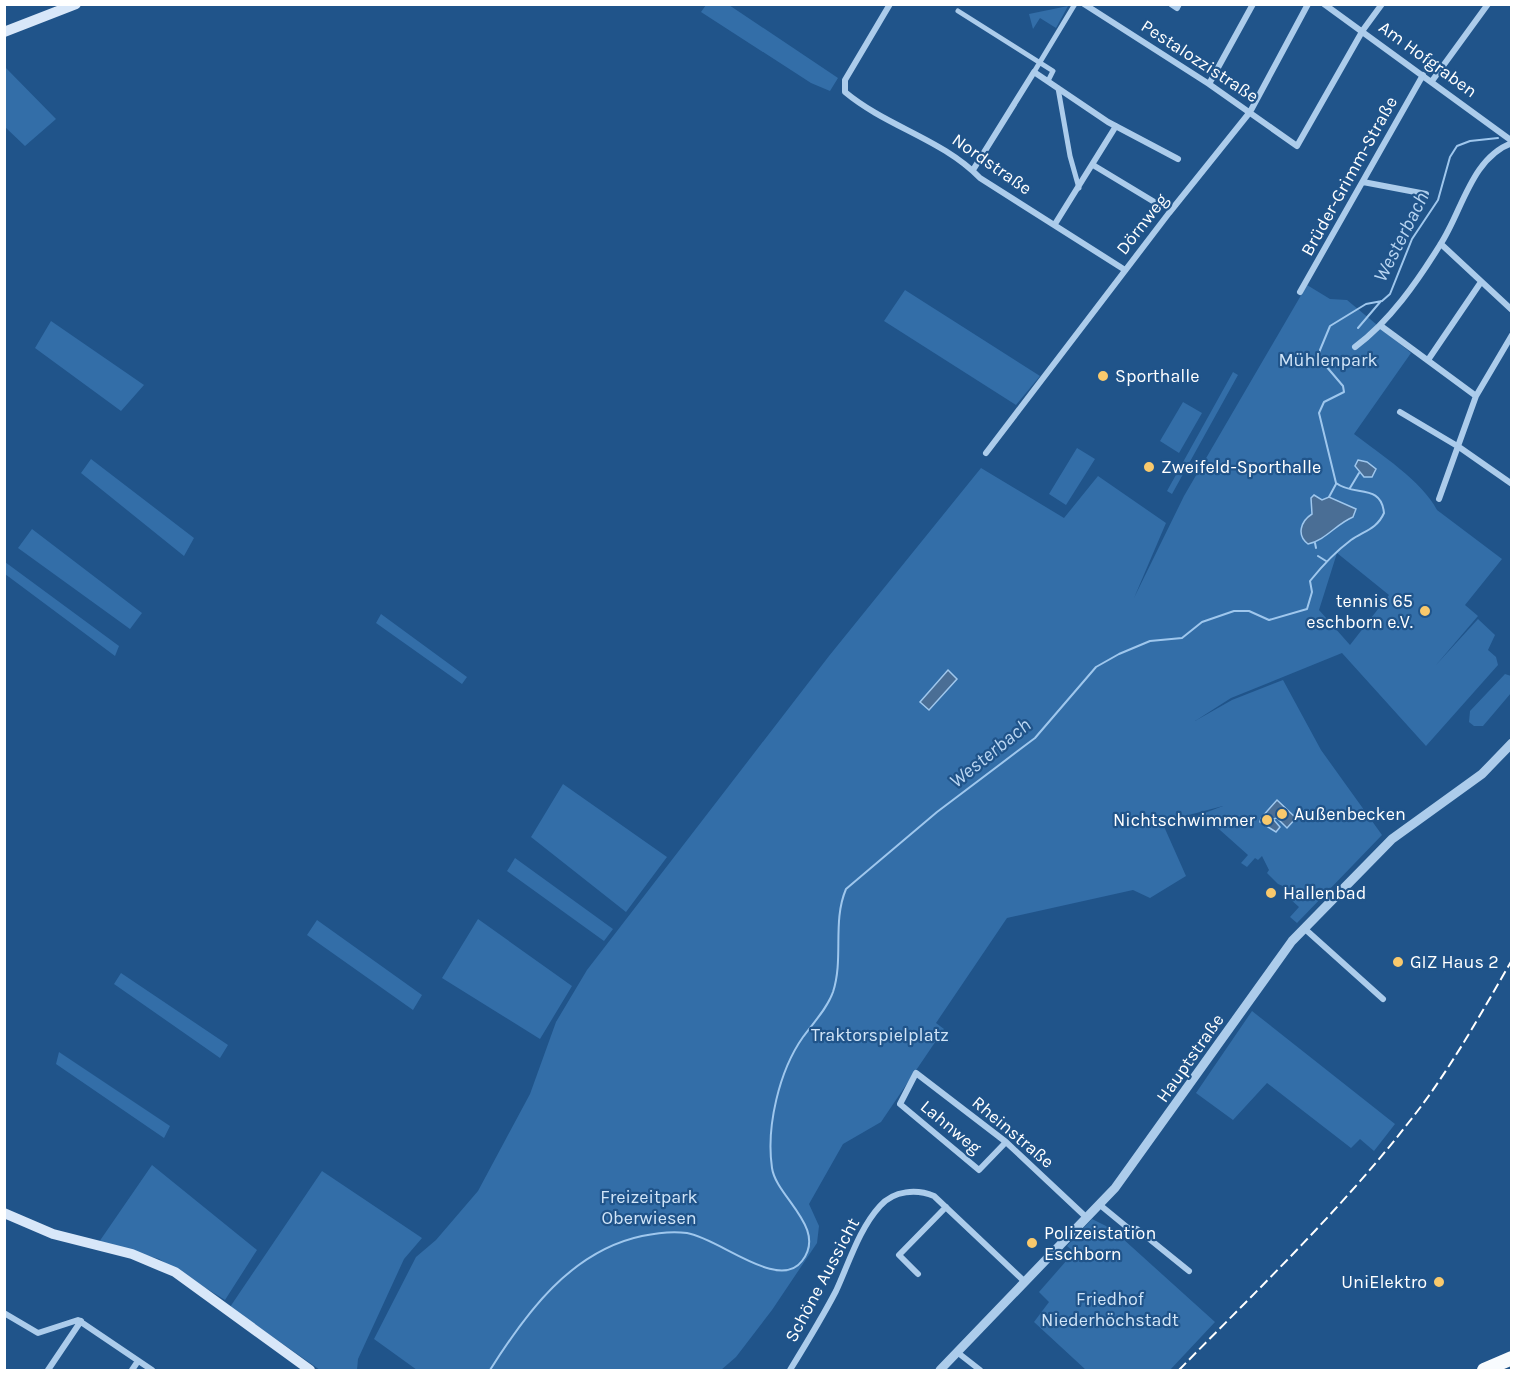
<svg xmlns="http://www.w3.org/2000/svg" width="1516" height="1375" viewBox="0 0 1516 1375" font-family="Karla,sans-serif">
	<rect width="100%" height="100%" fill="#20548a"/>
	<path fill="#336ea8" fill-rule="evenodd" d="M706 5H729L838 78 830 91 811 83 701 12Z
		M1068 6 1056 28 1040 18 1033 29 1029 14Z
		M5 67 56 119 25 146 5 127Z
		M1307 285 1330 299 1347 300 1411 353 1354 434C1380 454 1422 481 1437 510L1502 559 1465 605 1478 616 1436 665 1478 619 1495 635 1488 650 1496 657 1498 665 1426 746 1342 653 1231 698 1195 721 1232 700 1283 680 1321 750 1382 835 1297 923 1290 917 1299 907 1289 898 1295 891 1278 884 1267 873 1269 870 1262 856 1258 860 1255 858 1247 867 1241 863 1248 855 1202 814 1223 806 1162 822 1186 876 1150 898 1133 890 1007 918 936 1023 944 1029 881 1122 843 1144 809 1204 819 1226 817 1243 772 1310 736 1357 721 1370H417L374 1339 416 1257 436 1240 478 1191 530 1094 556 1022 587 970 829 656 981 468 1064 518 1098 476 1166 523 1134 598 1184 496ZM1337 553 1389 595 1350 645 1319 610Z
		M905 290 1040 376 1016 405 884 321Z
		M51 321 144 385 121 411 35 348Z
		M1233 372 1238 375 1172 494 1167 491Z
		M1183 402 1202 413 1179 453 1160 441Z
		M1077 448 1095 459 1066 505 1049 494Z
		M91 459 194 538 184 556 81 473Z
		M32 529 142 613 130 629 18 548Z
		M5 562 119 646 115 656 5 574Z
		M381 614 467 677 462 684 376 623Z
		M1505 674 1511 676V693L1483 726H1474L1469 722 1470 711Z
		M563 784 667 857 626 912 531 837Z
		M515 858 613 929 604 941 507 871Z
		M478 919 572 986 540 1039 442 978Z
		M317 920 422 995 413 1010 307 935Z
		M121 973 228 1045 220 1058 114 984Z
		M1252 1011 1395 1124 1374 1151 1360 1139 1351 1148 1267 1083 1233 1120 1196 1093Z
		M59 1052 170 1126 164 1138 56 1064Z
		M152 1165 257 1250 225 1300 159 1259 99 1242Z
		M322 1171 422 1238 404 1259 358 1359 357 1370H320L230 1307Z
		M1092 1219 1112 1229 1215 1322 1170 1370H1086L1034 1322 1049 1302 1039 1292 1074 1252 1067 1246Z"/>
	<path fill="#4a6e95" stroke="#9fc7ed" stroke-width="1.5" d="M1358 460 1367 462 1376 469 1372 477H1364L1355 466Z
		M1314 495 1322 500 1329 497 1356 509 1353 517C1336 524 1326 540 1308 544 1296 535 1301 521 1312 514L1311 498Z
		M948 670 957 679 929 710 920 702Z
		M1277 800 1296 818 1287 828 1277 818 1273 819 1280 827 1276 832 1260 822 1261 818Z"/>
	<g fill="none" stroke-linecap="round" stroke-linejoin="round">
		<path stroke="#9fc7ed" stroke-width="2" d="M1358 328 1381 301
			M1350 488 1359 473
			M1329 497 1336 484
			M1315 543 1316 548
			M1318 556 1326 561
			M490 1370C526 1313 571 1251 642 1236 656 1233 673 1231 687 1233 719 1238 779 1292 802 1261 828 1228 776 1197 772 1168 766 1127 779 1071 803 1037 813 1023 827 1009 833 992 844 958 832 922 846 889L937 812 1035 738 1096 667 1119 654 1150 641 1182 638 1202 622 1234 611H1249L1269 620 1307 609 1312 592 1310 581C1322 566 1335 552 1351 540 1364 531 1377 529 1384 513 1381 483 1354 497 1336 483L1319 413 1324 402 1344 392 1343 386 1320 359V350L1330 326 1366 304 1382 301 1390 294 1412 239 1438 200 1450 157 1457 146 1470 141 1498 138"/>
		<path stroke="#accceb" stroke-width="5" d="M958 11 1053 71 1048 81
			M1034 72 1075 4
			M1058 88 1070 156 1079 188"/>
		<path stroke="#accceb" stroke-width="6" d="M890 4 845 80V92C887 127 942 139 980 178L1125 270
			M1084 4 1209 84 1297 146 1363 30 1382 4
			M1171 4 1177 8 1179 4
			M1324 4 1512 141
			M1432 81 1488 4
			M1209 84 1253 4
			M1093 165 1156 203
			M973 170 1034 72 1108 122 1178 159
			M1363 182 1426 194
			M1055 224 1116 126
			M1441 244 1512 310
			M1300 292 1423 75
			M1381 326 1476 396
			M1355 347C1390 321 1417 282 1440 245 1462 212 1471 158 1512 143
			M1428 360 1481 282
			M1400 412 1459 447 1512 484
			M986 453 1169 213 1250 112 1308 4
			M1439 499 1476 396 1512 335
			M1305 929 1383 999
			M1006 1142 979 1170 900 1104 916 1073 1006 1142 1087 1218
			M1100 1205 1128 1228 1137 1229 1189 1271
			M918 1274 899 1255 946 1207
			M4 1313 38 1333 78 1320 152 1370
			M957 1352 980 1370
			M48 1370 81 1321
			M132 1370 138 1361
			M790 1370C806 1344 822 1318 836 1291 849 1263 859 1229 880 1206 894 1190 917 1189 934 1196L1025 1282"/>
		<path stroke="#accceb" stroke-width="9" d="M940 1370 1115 1188 1292 941 1392 839 1482 774 1512 743"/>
		<path stroke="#d8e7f9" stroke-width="10" d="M4 32 76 4
			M4 1213 53 1234 132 1254 175 1272 310 1370"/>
		<path stroke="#f8fbfe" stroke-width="14" d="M1484 1370 1512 1358"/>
		<path stroke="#fff" stroke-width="2" stroke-dasharray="10 4.5" stroke-linecap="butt" d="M1179 1370C1257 1290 1340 1211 1409 1122 1449 1072 1480 1015 1512 960"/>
	</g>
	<g fill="#f9c96c" stroke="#20548a" stroke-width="2">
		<circle cx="1103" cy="376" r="6"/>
		<circle cx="1149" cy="467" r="6"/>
		<circle cx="1425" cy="611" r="6"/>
		<circle cx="1282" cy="814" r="6"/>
		<circle cx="1267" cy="820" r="6"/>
		<circle cx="1271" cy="893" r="6"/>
		<circle cx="1398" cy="962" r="6"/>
		<circle cx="1032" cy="1243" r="6"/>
		<circle cx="1439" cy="1282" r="6"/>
	</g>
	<g text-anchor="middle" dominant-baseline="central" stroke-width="4.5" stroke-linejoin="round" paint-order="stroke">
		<g font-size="18" fill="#fff" stroke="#20548a">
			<text transform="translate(1428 59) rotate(36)">Am Hofgraben</text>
			<text transform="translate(1200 61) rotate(33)">Pestalozzistraße</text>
			<text transform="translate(992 164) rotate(35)">Nordstraße</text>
			<text transform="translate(1349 176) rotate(-61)">Brüder-Grimm-Straße</text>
			<text transform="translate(1142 224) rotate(-52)">Dörnweg</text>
			<text transform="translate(1190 1058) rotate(-55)">Hauptstraße</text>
			<text transform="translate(951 1127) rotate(40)">Lahnweg</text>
			<text transform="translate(1013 1132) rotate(40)">Rheinstraße</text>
			<text transform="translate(822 1280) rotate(-62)">Schöne Aussicht</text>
		</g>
		<g font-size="18" fill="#d1e5f8" stroke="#20548a">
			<text x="1328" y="360">Mühlenpark</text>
			<text x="880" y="1035">Traktorspielplatz</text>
			<text x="649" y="1197">Freizeitpark<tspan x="649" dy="21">Oberwiesen</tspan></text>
			<text x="1110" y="1299">Friedhof<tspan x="1110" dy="21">Niederhöchstadt</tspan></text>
		</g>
		<g font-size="18" fill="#fff" stroke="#20548a" text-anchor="start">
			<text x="1115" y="376">Sporthalle</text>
			<text x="1161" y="467">Zweifeld-Sporthalle</text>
			<text x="1413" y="601" text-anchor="end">tennis 65<tspan x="1413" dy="21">eschborn e.V.</tspan></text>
			<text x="1294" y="814">Außenbecken</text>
			<text x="1255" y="820" text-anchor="end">Nichtschwimmer</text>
			<text x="1283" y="893">Hallenbad</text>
			<text x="1410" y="962">GIZ Haus 2</text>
			<text x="1044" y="1233">Polizeistation<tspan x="1044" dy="21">Eschborn</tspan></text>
			<text x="1427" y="1282" text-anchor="end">UniElektro</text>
		</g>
		<g font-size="20" font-style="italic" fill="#b8d5f2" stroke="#20548a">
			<text transform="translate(1401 237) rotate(-63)">Westerbach</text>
			<text transform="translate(990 753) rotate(-39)">Westerbach</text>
		</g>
	</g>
	<rect width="1516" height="1375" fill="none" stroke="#ffffff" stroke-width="12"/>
</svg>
